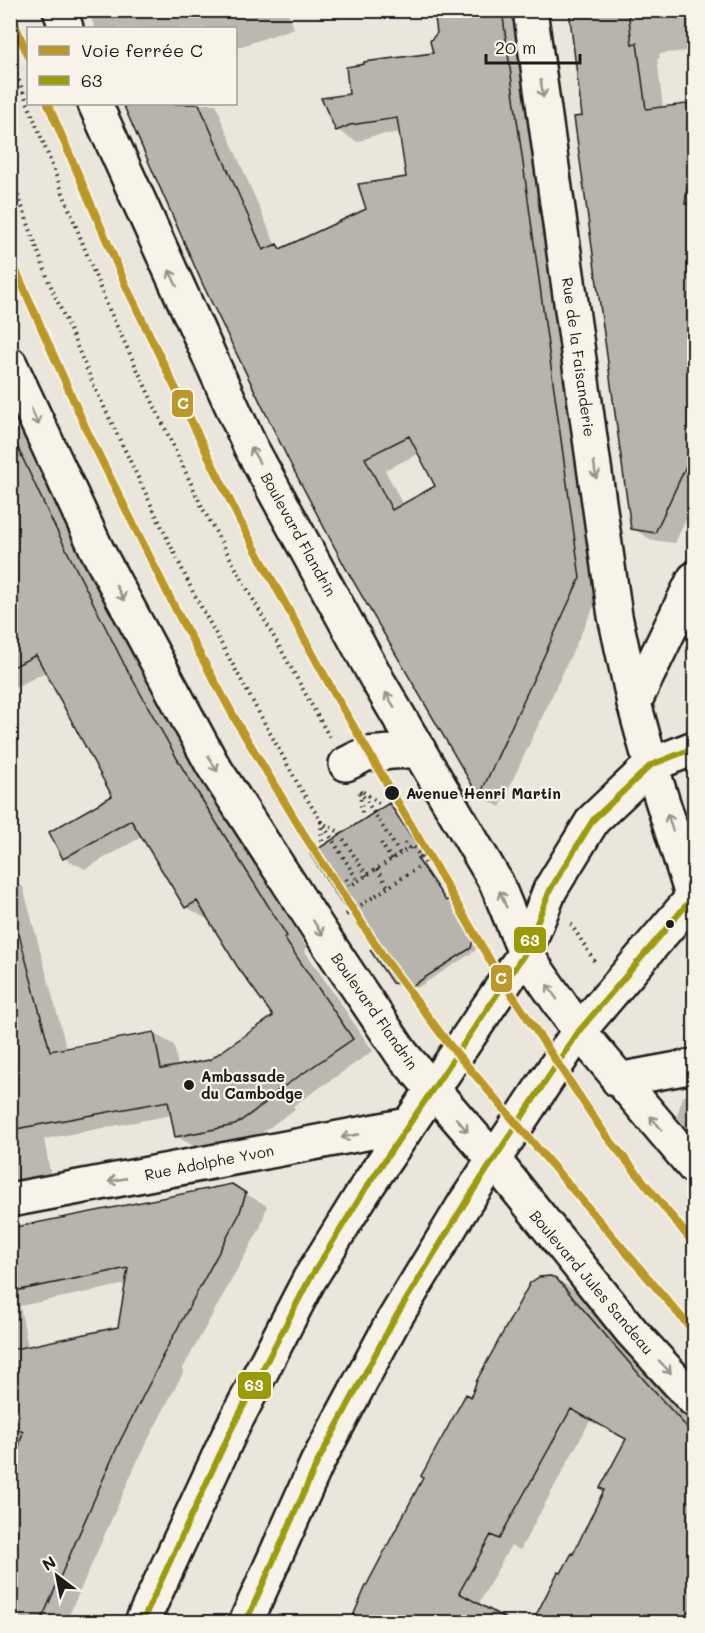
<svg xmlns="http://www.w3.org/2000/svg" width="705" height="1633" viewBox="0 0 705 1633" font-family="Mali,sans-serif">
	<rect width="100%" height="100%" fill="#eae6dc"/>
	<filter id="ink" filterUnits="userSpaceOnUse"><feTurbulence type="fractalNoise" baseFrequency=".0167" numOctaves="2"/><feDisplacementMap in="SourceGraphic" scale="12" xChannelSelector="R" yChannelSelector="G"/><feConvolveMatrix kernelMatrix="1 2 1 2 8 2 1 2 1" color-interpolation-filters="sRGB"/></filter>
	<g filter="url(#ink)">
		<path fill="#0003" fill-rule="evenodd" d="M88 10H287L294 28 236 48V28H95Z
			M435 10H521L601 591 500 807 480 796 346 566 137 133 125 104H216L221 116 220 117 276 246 283 249 367 209 408 178 401 132 372 136 358 142 337 130 351 95 434 55 439 34ZM420 453 437 486 403 505 385 470Z
			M570 10H694V50L659 54 660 58 657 59 663 108 694 105V502L675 543 652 540 632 528Z
			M10 399 72 533 144 678 203 782 307 948 304 950 373 1051 293 1106 295 1109 256 1137 197 1148 176 1136 172 1115 44 1139 51 1177 10 1185V880L23 887 67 1050 153 1033 174 1045 178 1067 210 1061 275 1016 209 917 207 919 186 907 143 836 85 869 64 858 114 797 46 672 10 690V638L21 633 10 612Z
			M389 805 394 808 426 857 420 861 448 902 454 898 459 901 479 932 475 951 417 988 398 984 393 981 380 946 353 904 348 907 344 904Z
			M694 1094V1136L677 1116 683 1096Z
			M231 1185 267 1206 260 1228 182 1370 184 1371 140 1455 66 1622H10L21 1443 10 1439V1229ZM127 1284 119 1328 28 1347 20 1306Z
			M555 1279 576 1291 694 1426V1622H534L574 1556 606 1490 627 1439 591 1419 520 1550 511 1545 478 1605 352 1622 472 1399Z"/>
		<path fill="#b6b4ac" stroke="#1c1c1c" stroke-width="1.5" fill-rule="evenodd" d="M434 10H502L580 578 479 797 345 567 289 461 203 285 123 104H199L263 250 277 244 280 249 366 209 358 184 406 177 397 118 350 125 336 131 321 98 349 94 346 67 364 64V62L433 53 430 41 437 33ZM409 436 435 486 392 510 365 458Z
			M569 10H628L632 44 637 43 646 109 694 103V133L685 204 694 202V449L655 533 631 529 574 117 582 116Z
			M10 431 51 519 124 664 183 769 287 936 284 938 353 1039 273 1094 275 1096 235 1125 175 1137 168 1101 10 1130V935L19 934 50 1051 154 1032 161 1069 209 1060 273 1016 237 966 197 901 185 908 131 820 63 859 49 832 112 796 36 655 11 668Z
			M389 803 423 854 417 858 446 901 454 896 476 928 471 948 412 986 392 983 370 950 378 945 350 901 343 905 310 854Z
			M232 1184 246 1193 239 1215 162 1357H163L119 1443 40 1623H10V1481L17 1478 15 1460 23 1432 10 1426V1350L118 1327 128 1268 10 1292V1228Z
			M550 1276 556 1278 652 1389 694 1435V1623H532L558 1572 561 1573 572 1553 573 1554 604 1490 600 1488 626 1439 571 1409 499 1539 491 1535 459 1593 514 1623H350L365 1588 423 1478 421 1476 466 1394 471 1397 477 1380 530 1283 539 1277Z"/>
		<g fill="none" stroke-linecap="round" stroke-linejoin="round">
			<g stroke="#1c1c1c" stroke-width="38">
				<path id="minor" d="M60 10 66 28
					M530 10 615 616 634 703
					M95 104 250 446 378 681 496 882 525 953 579 1031 694 1167
					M10 364 97 550 212 764 321 933 402 1054 494 1160 632 1332 694 1400
					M346 764 366 754 419 750
					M651 765 693 898
					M618 1080 694 1066
					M10 1200 408 1125"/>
			</g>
			<g stroke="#1c1c1c" stroke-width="38">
				<path id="major" d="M651 765 634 703 694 579
					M142 1622 232 1428 309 1280 366 1188 525 953 550 890 593 820 651 765 694 748
					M246 1622 317 1463 392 1323 465 1203 579 1031 694 896"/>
			</g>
			<path stroke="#1c1c1c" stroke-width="4" stroke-dasharray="1.5 4.5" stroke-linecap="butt" d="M10 58 106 303 203 509 330 738
				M10 173 49 282 95 388 193 592 299 786 358 881
				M360 791 400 854
				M363 792 379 803
				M360 793 362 813
				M322 841 321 822 339 832 367 876
				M381 843 392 860
				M409 848 413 846 425 863
				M377 869 388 887
				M346 879 350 886 409 848 404 842
				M346 915 422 865
				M571 924 596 964"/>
			<use href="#minor" stroke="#f7f3e8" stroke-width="33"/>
			<use href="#major" stroke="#f7f3e8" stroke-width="33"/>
			<g stroke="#f7f3e8" stroke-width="10">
				<path id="bus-1" d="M142 1622 232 1428 309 1280 366 1188 525 953 550 890 593 820 651 765 694 748
					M246 1622 317 1463 392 1323 465 1203 579 1031 694 896"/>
			</g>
			<use href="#bus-1" stroke="#9b9b08" stroke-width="6"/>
			<g stroke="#f7f3e8" stroke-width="12">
				<path id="rail-1" d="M10 12 28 56
					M48 104 127 288 164 365 240 521 334 693 495 969 604 1133 694 1244
					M10 257 87 431 178 614 239 726 305 836 385 959 447 1042 694 1332"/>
			</g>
			<use href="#rail-1" stroke="#bb9827" stroke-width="8"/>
		</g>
		<defs><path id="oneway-shaft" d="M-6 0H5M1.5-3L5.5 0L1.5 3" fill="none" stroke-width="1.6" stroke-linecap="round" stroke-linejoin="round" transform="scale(1.5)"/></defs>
		<g stroke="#94928c">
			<use href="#oneway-shaft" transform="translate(542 89) rotate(82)"/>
			<use href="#oneway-shaft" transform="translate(173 278) rotate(-115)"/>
			<use href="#oneway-shaft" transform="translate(35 417) rotate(65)"/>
			<use href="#oneway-shaft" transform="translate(255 455) rotate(-119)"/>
			<use href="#oneway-shaft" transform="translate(595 470) rotate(82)"/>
			<use href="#oneway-shaft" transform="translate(120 593) rotate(62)"/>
			<use href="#oneway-shaft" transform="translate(390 700) rotate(-121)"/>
			<use href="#oneway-shaft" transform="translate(213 764) rotate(59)"/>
			<use href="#oneway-shaft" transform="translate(670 822) rotate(-108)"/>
			<use href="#oneway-shaft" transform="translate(503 899) rotate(-112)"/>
			<use href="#oneway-shaft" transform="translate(318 928) rotate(57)"/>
			<use href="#oneway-shaft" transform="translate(552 992) rotate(-125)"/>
			<use href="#oneway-shaft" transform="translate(656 1123) rotate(-131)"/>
			<use href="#oneway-shaft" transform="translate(462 1125) rotate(49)"/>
			<use href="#oneway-shaft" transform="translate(350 1136) rotate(169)"/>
			<use href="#oneway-shaft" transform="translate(117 1180) rotate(169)"/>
			<use href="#oneway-shaft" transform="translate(665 1367) rotate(47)"/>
		</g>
	</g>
	<g fill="#1c1c1c" stroke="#f7f3e8" stroke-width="2">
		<circle cx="392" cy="793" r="8"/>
		<circle cx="670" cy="924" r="5"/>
		<circle cx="189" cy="1085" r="6"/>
	</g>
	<g text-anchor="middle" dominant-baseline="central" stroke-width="4.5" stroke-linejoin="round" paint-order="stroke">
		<g font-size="15" fill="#1c1c1c" stroke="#f7f3e8">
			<text transform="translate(579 357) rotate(82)">Rue de la Faisanderie</text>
			<text transform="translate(299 534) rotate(61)">Boulevard Flandrin</text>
			<text transform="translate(375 1011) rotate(55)">Boulevard Flandrin</text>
			<text transform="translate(209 1162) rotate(-11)">Rue Adolphe Yvon</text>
			<text transform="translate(592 1282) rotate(50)">Boulevard Jules Sandeau</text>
		</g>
		<g font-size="15" font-weight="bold" fill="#1c1c1c" stroke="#f7f3e8" text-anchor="start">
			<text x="406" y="793">Avenue Henri Martin</text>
		</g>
		<g font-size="15" font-weight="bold" fill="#1c1c1c" stroke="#f7f3e8" text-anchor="start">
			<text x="201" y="1076">Ambassade<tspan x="201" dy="17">du Cambodge</tspan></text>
		</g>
	</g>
	<g stroke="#f7f3e8" stroke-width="2">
		<rect x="171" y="389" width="23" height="29" rx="6" fill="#bb9827"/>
		<rect x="513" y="926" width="34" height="28" rx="6" fill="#9b9b08"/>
		<rect x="490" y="964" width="23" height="29" rx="6" fill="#bb9827"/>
		<rect x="237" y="1371" width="35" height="29" rx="6" fill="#9b9b08"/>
	</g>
	<g font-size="16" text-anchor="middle" font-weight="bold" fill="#fff">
		<text x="183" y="409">C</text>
		<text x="530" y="946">63</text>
		<text x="501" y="984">C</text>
		<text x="254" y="1391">63</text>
	</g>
	<rect width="705" height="1633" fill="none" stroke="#f7f3e8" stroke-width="36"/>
	<rect x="18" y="18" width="669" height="1597" fill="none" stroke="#1c1c1c" stroke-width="2" filter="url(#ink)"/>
	<rect x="27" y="27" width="210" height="78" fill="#f7f3e8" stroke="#9f9d96" stroke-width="1.5"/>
	<rect x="39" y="46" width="30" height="9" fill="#bb9827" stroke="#9f9d96" stroke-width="1.5"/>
	<text x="81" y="57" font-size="18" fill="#1c1c1c">Voie ferrée C</text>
	<rect x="39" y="76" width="30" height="9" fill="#9b9b08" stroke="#9f9d96" stroke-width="1.5"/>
	<text x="81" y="87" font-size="18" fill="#1c1c1c">63</text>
	<g transform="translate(57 1576) rotate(328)" stroke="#f7f3e8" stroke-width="4.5" paint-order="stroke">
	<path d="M0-4.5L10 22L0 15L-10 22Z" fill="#1c1c1c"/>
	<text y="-9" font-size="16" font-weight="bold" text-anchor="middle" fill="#1c1c1c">N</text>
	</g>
	<path d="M486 54v9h94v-9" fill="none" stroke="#1c1c1c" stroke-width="3"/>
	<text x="495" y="54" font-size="18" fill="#1c1c1c" stroke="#f7f3e8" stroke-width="4.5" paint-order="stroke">20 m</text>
</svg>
